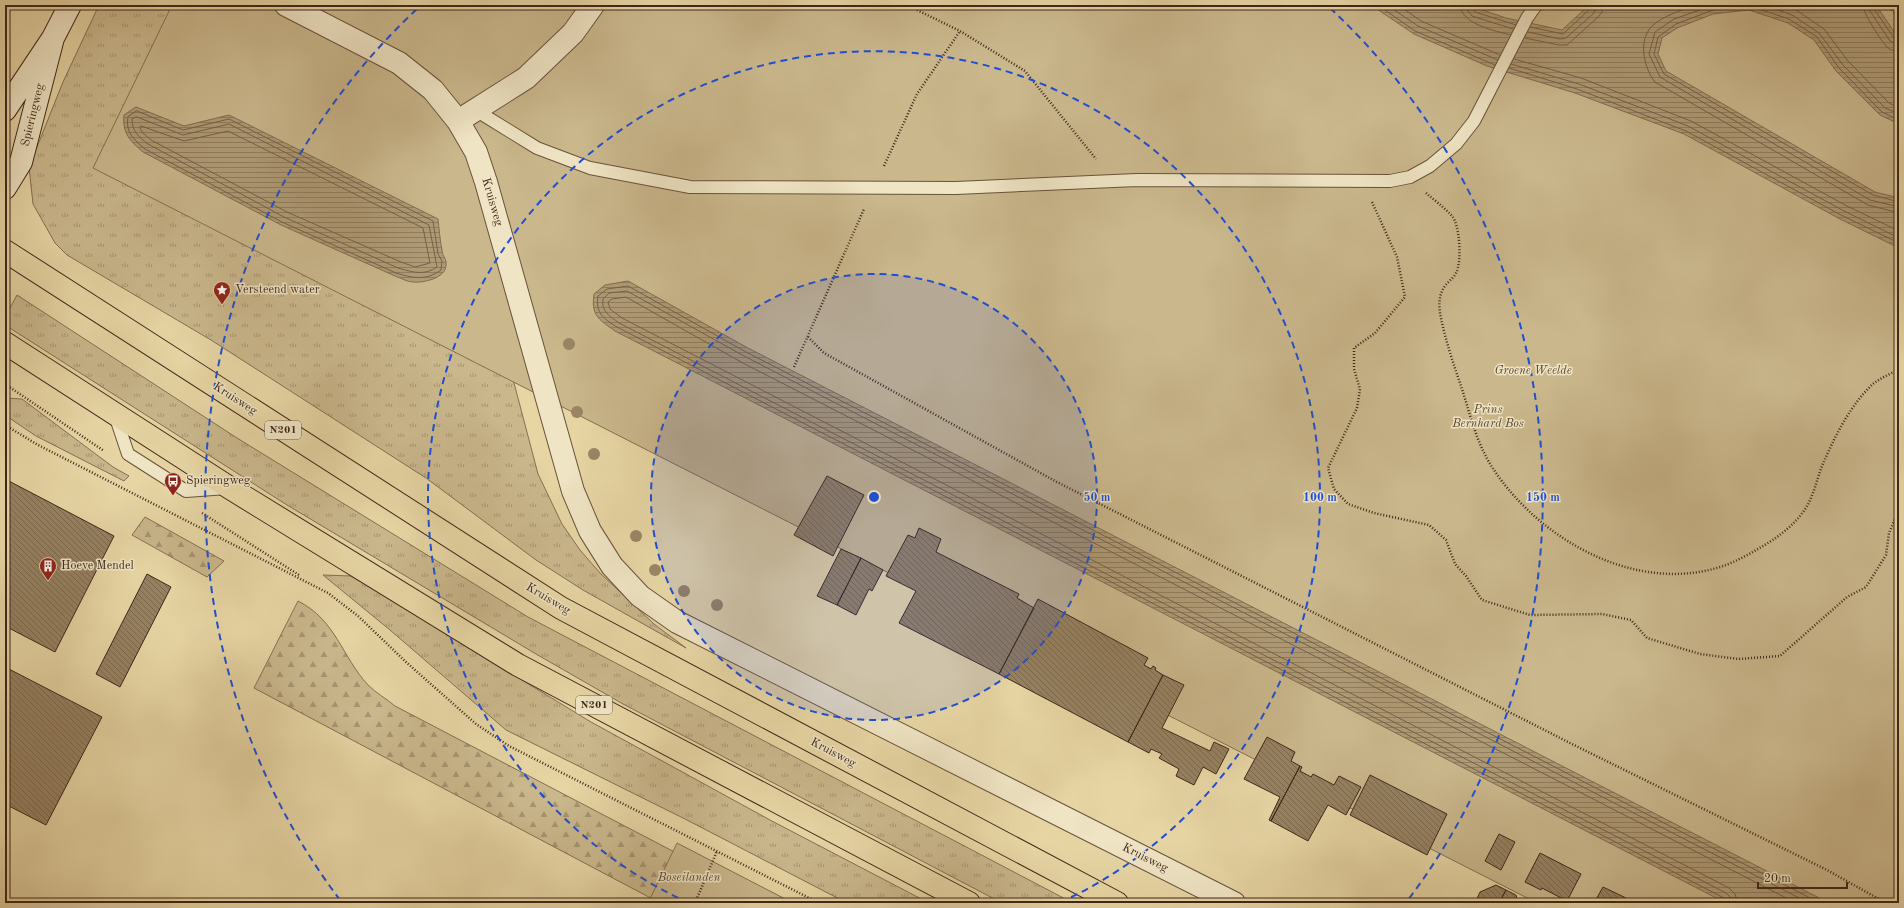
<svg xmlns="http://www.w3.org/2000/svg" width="1904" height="908" viewBox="0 0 1904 908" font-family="'Old Standard TT',serif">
	<defs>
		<pattern id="grass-tufts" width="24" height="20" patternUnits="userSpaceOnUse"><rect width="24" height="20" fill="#cab78c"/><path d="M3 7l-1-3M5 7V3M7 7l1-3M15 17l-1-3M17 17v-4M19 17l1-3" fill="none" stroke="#a59572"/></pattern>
		<pattern id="forest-firs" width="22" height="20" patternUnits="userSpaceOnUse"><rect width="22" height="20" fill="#cab78c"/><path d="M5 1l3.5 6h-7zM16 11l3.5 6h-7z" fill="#a59572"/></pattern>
		<pattern id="water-rules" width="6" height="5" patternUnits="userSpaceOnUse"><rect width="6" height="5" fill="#ae9a75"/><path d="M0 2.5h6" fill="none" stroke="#8f7e5f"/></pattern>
		<pattern id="building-back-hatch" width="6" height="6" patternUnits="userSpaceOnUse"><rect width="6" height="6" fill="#968161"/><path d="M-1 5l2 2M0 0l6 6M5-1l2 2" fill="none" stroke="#7c6a4f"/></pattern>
	</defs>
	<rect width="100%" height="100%" fill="#e7d5a4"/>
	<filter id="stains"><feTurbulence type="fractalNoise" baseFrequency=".005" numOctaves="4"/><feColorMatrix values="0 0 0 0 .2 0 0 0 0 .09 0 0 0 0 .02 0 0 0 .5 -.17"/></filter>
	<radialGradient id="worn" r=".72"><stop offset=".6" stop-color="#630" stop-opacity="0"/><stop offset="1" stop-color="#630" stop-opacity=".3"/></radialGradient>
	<path fill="url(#grass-tufts)" stroke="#846f52" d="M99 5H216L499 326 538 474 562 524 580 550 600 573 654 624 686 648 583 590 536 560 426 478 211 340 67 255 55 243 33 204 29 167 63 82Z
		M17 295 237 438 528 617 1073 903H1002L623 704 536 654 287 505 5 325V317Z
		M5 398 22 399 113 467 129 476 124 481 36 436 5 415Z
		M323 575 351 576 591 722 770 820 929 903H847L685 819 506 730 390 630Z"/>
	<path fill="url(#forest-firs)" stroke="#846f52" d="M145 517 224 561 207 577 132 535Z
		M298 601C336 620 342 657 368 685 376 693 387 699 395 706L772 903H660L254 688Z"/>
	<path fill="#cab78c" stroke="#846f52" d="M172 5H1899V903H1537L93 168Z
		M677 843 793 903H648Z"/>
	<path fill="url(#water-rules)" stroke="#826c50" d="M1371 5H1474L1477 8 1506 18 1562 30 1589 5H1876L1899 39V124L1880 115 1836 71 1814 40 1788 23 1749 10 1713 14 1677 28 1662 38 1658 54 1666 71 1875 192 1899 198V248L1840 219 1684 134 1575 93 1487 66 1414 34Z
		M136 107 184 126 229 115 438 219C439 229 440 240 442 250 442 256 447 259 446 265 446 278 424 283 413 282 407 282 401 278 395 276L281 225 143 152C130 141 122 133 124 115Z
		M628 281 748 348 1829 903H1726L615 331C598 319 591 315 594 294L605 285Z"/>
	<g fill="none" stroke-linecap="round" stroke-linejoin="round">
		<path stroke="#766047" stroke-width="1" d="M1378 5 1415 31 1495 65
			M1387 5 1418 26 1498 60
			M1398 5 1421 21 1500 55
			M1460 5C1461 24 1495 31 1511 35
			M1466 5 1468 11 1472 16 1513 29
			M1472 5 1475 12 1516 25
			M1695 5C1680 11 1662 16 1651 27 1638 42 1644 68 1655 82L1868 205 1899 213
			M1714 5 1674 19 1655 32 1649 54 1660 77 1870 200 1899 207
			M1764 5 1792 15 1819 33 1843 65 1885 108 1899 114
			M1783 5 1796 10 1824 29 1848 61 1889 103 1899 108
			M1862 5C1863 12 1881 41 1887 47 1890 50 1894 51 1899 51
			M1868 5 1870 11 1890 41 1899 45
			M1874 5V9L1894 38 1899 40
			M1530 27 1563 34 1590 9 1592 5
			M1528 32 1560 39 1566 38 1594 13 1597 5
			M1525 38 1559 45H1567L1598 17 1602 12 1603 5
			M1514 59 1581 78 1691 121 1847 206 1899 231
			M1511 64 1579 84 1688 126 1844 211 1899 238
			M1509 68 1577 89 1686 131 1841 215 1899 243
			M137 111 183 130 229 119 433 221 438 254 442 261 441 270C426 281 412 278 396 273L282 222 145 149C134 140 125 132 128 117Z
			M137 117 183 135 229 124 429 225 437 267C424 276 412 272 398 268L284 217 148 144C139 137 132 132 132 119Z
			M1899 120 1882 112 1839 68 1817 37 1789 19 1750 6 1713 10 1676 24 1658 37 1654 54 1664 74 1873 195 1899 202
			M141 126 184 141 228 131 423 228 430 263 415 267 401 262 287 212 151 140 142 132 140 128Z
			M1727 903 1724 898 617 327C604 319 595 313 598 296L607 289 628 286 746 352 1820 903
			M1732 903 1731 898 1726 893 619 323C610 316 601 312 603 299L609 293 627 291 744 356 1809 903
			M1738 903 1735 894 1729 888 622 318 610 309 608 302 612 299 626 297 741 362 1796 903"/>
	</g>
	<path fill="url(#building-back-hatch)" stroke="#3f2719" d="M827 476 864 495 833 556 794 535Z
		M5 479 114 536 55 652 5 626Z
		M919 528 941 539 936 552 1019 594 1017 598 1034 608 999 674 899 623 916 591 886 576 908 535 915 538Z
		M841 549 861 558 837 605 817 596Z
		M861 558 883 570 872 591 869 589 856 615 837 605Z
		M147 574 171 587 120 687 96 674Z
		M1038 599 1148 658 1144 665 1151 669 1153 666 1156 668 1155 670 1163 675 1128 742 999 674Z
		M5 667 102 717 46 825 5 804Z
		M1163 675 1184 685 1162 728 1210 751 1214 742 1229 749 1216 774 1203 767 1194 785 1176 776 1179 769 1159 758 1162 754 1151 749 1149 753 1128 742Z
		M1267 737 1295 752 1291 761 1300 766 1271 821 1269 820 1280 797 1244 779Z
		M1300 766 1302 767 1300 771 1311 777 1313 774 1334 785 1339 776 1361 787 1346 815 1328 805 1308 841 1271 821Z
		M1370 775 1447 814 1427 855 1350 815Z
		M1499 834 1515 842 1501 870 1485 861Z
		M1540 853 1581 874 1567 901 1542 888 1541 890 1525 882Z
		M1496 885 1506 890 1499 903H1475L1480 892Z
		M1603 887 1626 898 1623 903H1594Z
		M1506 890 1516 895 1518 903H1499Z"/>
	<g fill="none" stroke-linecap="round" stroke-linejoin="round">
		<g stroke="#69523c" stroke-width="14">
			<path id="lane" d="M477 111 537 148 590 168 690 187 956 188 1137 180 1390 181 1410 177 1430 166 1456 144 1474 121 1527 18 1536 5
				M115 415 128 454 186 491 227 488"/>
		</g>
		<g stroke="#69523c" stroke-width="24">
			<path id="street" d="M286 5 399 63 433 90 458 121 476 152 486 182 573 491 590 531 612 566 640 596 677 622 1234 903
				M458 121 526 78 573 33 593 5"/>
		</g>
		<g stroke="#3f2719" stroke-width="24">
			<path id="secondary" d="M5 110 53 38 70 5
				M5 188 21 162 53 38"/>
		</g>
		<g stroke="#3f2719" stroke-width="24">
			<path id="highway" d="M5 251 561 608 1117 903
				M5 343 230 488 518 665 969 903"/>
		</g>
		<path stroke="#3f2719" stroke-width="2.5" stroke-dasharray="1 2" stroke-linecap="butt" d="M1888 5 1899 18
			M917 10 960 31 1025 71 1096 159
			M884 166 917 94 960 31
			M1426 193C1434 200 1444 207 1452 216 1460 225 1462 262 1456 273 1453 279 1446 283 1443 289 1438 298 1439 309 1441 318 1446 343 1455 368 1463 392 1471 418 1478 447 1494 470 1542 542 1640 596 1726 565 1739 560 1751 553 1763 546 1780 536 1797 523 1807 506 1814 494 1817 479 1822 466 1834 438 1850 405 1873 384 1880 378 1891 374 1899 369
			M1372 202 1397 257 1405 297 1375 333 1354 348V369L1360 389 1357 408 1328 468 1334 489 1348 504 1374 513 1429 525 1446 540 1455 564 1466 576 1482 600 1530 615 1602 614 1631 620 1647 638 1700 654 1738 659 1780 656 1847 597 1866 587 1886 555 1889 533 1895 519 1899 517
			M808 337 824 353 1055 481 1572 744 1827 870 1886 903
			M794 367 864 209
			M5 384 104 451
			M5 425 38 445 328 593 358 616 406 662 476 724 509 746 819 903
			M202 513 299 575
			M695 903 717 851"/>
		<use href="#lane" stroke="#efe4c4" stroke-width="12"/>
		<use href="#street" stroke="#efe4c4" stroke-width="22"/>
		<use href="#secondary" stroke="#efe4c4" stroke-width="22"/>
		<use href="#highway" stroke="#e7d5a4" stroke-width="22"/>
	</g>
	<g fill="#9a8564">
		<circle cx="569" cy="344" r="6"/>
		<circle cx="577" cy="412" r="6"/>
		<circle cx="594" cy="454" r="6"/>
		<circle cx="636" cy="536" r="6"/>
		<circle cx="655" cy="570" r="6"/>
		<circle cx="684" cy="591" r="6"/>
		<circle cx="717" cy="605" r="6"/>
	</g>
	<circle cx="874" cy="497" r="223" fill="#1d4ed8" fill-opacity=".12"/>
	<g fill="none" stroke="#1d4ed8" stroke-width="2" stroke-dasharray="7 5">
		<circle cx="874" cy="497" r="223"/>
		<path d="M689 903A446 446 0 1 1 1059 903"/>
		<path d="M340 900A669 669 0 0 1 418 8M1330 8A669 669 0 0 1 1408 900"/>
	</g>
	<defs>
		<g id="sight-pin" transform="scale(0.9)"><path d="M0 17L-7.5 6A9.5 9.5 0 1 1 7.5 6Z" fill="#8f2418" stroke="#efe4c4"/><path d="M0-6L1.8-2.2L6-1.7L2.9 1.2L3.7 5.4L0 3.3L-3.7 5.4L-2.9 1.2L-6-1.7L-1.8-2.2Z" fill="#fff"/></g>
		<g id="bus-pin" transform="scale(0.9)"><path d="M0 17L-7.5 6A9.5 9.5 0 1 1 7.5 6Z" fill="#8f2418" stroke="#efe4c4"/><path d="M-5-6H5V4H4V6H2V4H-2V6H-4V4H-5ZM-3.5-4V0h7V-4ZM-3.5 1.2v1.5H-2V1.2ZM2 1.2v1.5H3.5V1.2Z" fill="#fff"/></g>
		<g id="building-pin" transform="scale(0.9)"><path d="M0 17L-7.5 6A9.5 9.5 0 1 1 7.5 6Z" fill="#8f2418" stroke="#efe4c4"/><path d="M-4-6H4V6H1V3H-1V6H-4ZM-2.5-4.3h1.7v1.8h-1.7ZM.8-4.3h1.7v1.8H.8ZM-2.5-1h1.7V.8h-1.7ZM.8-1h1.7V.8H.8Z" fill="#fff"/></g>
	</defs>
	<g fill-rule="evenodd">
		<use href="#sight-pin" x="222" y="290"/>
		<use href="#bus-pin" x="173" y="481"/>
		<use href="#building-pin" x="48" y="566"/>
	</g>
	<g text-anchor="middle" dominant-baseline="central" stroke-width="3" stroke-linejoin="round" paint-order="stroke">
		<g fill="#efe4c4" stroke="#74604c" stroke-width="1">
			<rect x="265" y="421" width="36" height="18" rx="3"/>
			<rect x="576" y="696" width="36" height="18" rx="3"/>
		</g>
		<g font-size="11" font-weight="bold" fill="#3f2719">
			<text x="283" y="430">N201</text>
			<text x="594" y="705">N201</text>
		</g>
		<g font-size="12" fill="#3f2719" stroke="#efe4c4">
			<text transform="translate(33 115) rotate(-76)">Spieringweg</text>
			<text transform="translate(492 202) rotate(74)">Kruisweg</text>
			<text transform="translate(235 399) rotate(33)">Kruisweg</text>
			<text transform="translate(548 599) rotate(31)">Kruisweg</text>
			<text transform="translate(833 753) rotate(28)">Kruisweg</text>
			<text transform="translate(1145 858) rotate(27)">Kruisweg</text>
		</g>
		<g font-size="12" fill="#3f2719" stroke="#efe4c4" text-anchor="start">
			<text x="235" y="290">Versteend water</text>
			<text x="186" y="481">Spieringweg</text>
			<text x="61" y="566">Hoeve Mendel</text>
		</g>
		<g font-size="12" font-style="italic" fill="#5b4430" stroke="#efe4c4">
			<text x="1533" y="371">Groene Weelde</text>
			<text x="1488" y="410">Prins<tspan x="1488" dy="14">Bernhard Bos</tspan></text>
			<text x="689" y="878">Boseilanden</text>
		</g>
	</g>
	<circle cx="874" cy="497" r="6" fill="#1d4ed8" stroke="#efe4c4" stroke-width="2"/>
	<g font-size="12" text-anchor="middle" font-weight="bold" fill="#1d4ed8" stroke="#efe4c4" stroke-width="3" stroke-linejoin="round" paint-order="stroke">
		<text x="1097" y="501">50 m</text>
		<text x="1320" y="501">100 m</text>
		<text x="1543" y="501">150 m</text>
	</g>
	<rect width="1904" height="908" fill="none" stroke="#e7d5a4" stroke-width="20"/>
	<rect x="6" y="6" width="1892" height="896" fill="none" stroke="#3f2719" stroke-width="2"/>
	<rect x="10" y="10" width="1884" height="888" fill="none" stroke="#3f2719"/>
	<path d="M1758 882v6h89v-6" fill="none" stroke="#3f2719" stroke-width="2"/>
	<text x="1764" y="882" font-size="12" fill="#3f2719" stroke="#efe4c4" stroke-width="3" paint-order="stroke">20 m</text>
	<rect width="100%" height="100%" filter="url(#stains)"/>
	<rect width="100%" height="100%" fill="url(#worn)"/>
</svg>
